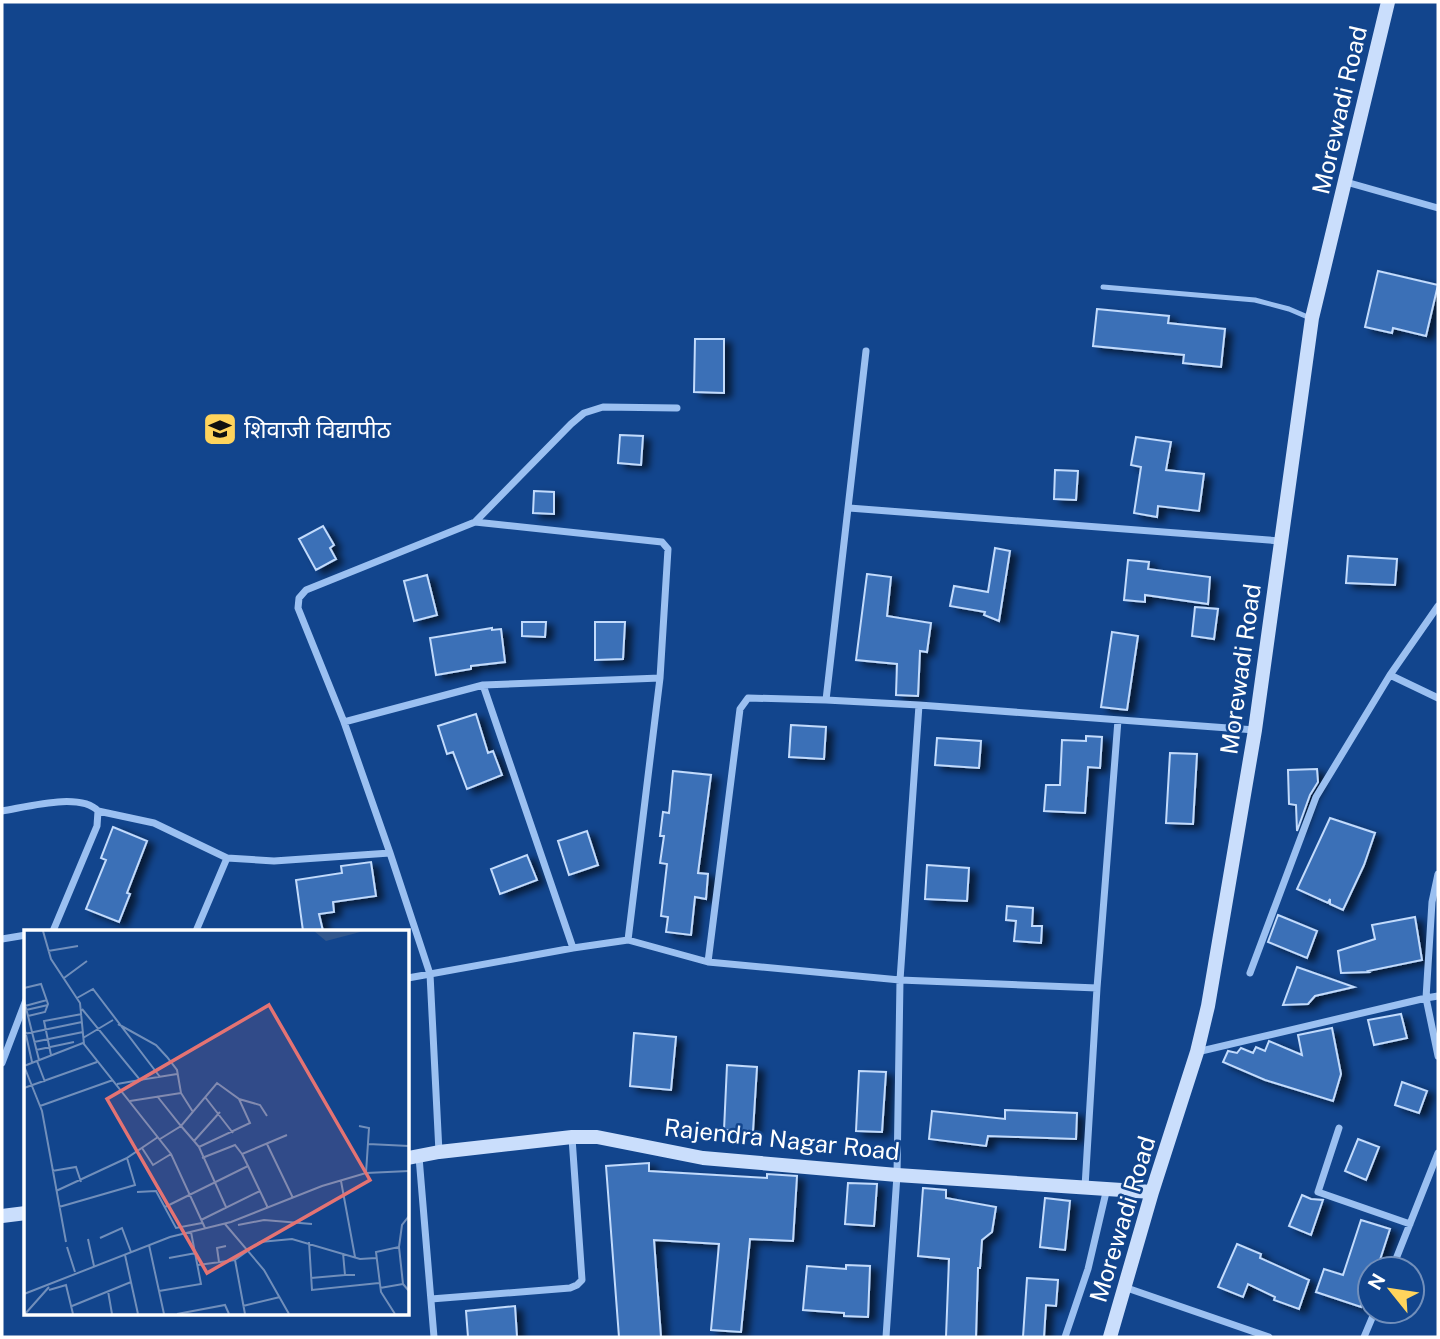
<svg xmlns="http://www.w3.org/2000/svg" width="1440" height="1339" viewBox="0 0 1440 1339" font-family="'Public Sans','Noto Sans Devanagari',sans-serif">
	<defs>
		<filter id="shadow"><feDropShadow dx="7" dy="4" stdDeviation="3.5" flood-color="#0009"/></filter>
	</defs>
	<rect width="100%" height="100%" fill="#12458d"/>
	<path fill="#3b6fb7" stroke="#c2dbfc" stroke-width="2" filter="url(#shadow)" d="M1378 271 1438 285 1426 336 1393 328 1392 333 1365 327Z
		M1097 309 1169 316 1168 323 1225 329 1221 367 1183 363 1184 355 1093 346Z
		M695 339H724V393L694 392Z
		M620 435 643 436 641 465 618 463Z
		M1136 437 1171 442 1166 470 1204 474 1199 511 1158 506 1157 517 1134 513 1141 467 1131 465Z
		M1055 470 1078 471 1076 500 1054 499Z
		M534 491 554 492V514L533 513Z
		M323 526 334 545 330 548 336 559 316 570 299 539Z
		M995 548 1010 551 999 621 984 615 985 612 950 606 954 586 988 592Z
		M1348 556 1397 559 1395 585 1346 583Z
		M1128 560 1149 562 1148 569 1210 577 1208 604 1145 595V602L1124 600Z
		M867 574 891 577 887 616 931 623 927 652 920 651 918 696 896 695 897 664 856 660Z
		M427 575 437 615 414 621 404 581Z
		M1195 607 1218 609 1214 639 1192 636Z
		M522 622H546L545 637 522 636Z
		M595 622H625L623 659 595 660Z
		M492 628V630L501 629 505 662 471 666V669L436 675 430 638Z
		M1112 632 1138 636 1127 710 1101 707Z
		M476 714 488 753 493 751 502 775 467 789 453 752 447 754 438 726Z
		M791 725 826 727 824 759 789 757Z
		M1086 736 1102 737 1100 768 1088 767 1085 813 1044 811 1046 785H1060L1062 740 1086 741Z
		M937 738 981 741 979 768 935 765Z
		M1170 753 1197 754 1193 824 1166 823Z
		M1317 769 1318 782 1310 795 1297 831 1296 805 1289 804 1288 770Z
		M673 771 711 775 698 873 708 874 706 899 695 897 691 935 666 932 668 917 661 916 667 864 660 863 664 836H660L663 812 669 813Z
		M1330 818 1375 833 1364 865 1343 910 1330 904V899L1328 903 1297 889Z
		M113 827 147 841 127 893 130 894 119 922 86 909 106 860 101 858Z
		M587 831 598 865 569 875 558 841Z
		M527 855 537 880 500 894 491 869Z
		M371 862 376 896 333 902 334 912 319 914 323 931H303L296 880 342 873 341 866Z
		M927 865 969 868 967 901 925 899Z
		M1007 906 1033 908 1032 926H1042L1041 943 1014 941 1016 921 1006 920Z
		M1278 915 1317 931 1307 958 1268 942Z
		M1415 917 1422 960 1368 971 1369 972 1341 973 1338 951 1375 939 1372 925Z
		M1297 967 1354 987 1315 996 1308 1004 1283 1005Z
		M1401 1014 1407 1038 1374 1045 1368 1020Z
		M1332 1028 1341 1074 1333 1101 1265 1080 1223 1062 1228 1051 1237 1053 1241 1048 1253 1053 1256 1047 1265 1051 1269 1041 1302 1055 1298 1035Z
		M634 1033 676 1037 671 1090 630 1086Z
		M727 1065 757 1067 753 1131 724 1130Z
		M859 1071 886 1072 882 1132 856 1131Z
		M1402 1082 1427 1091 1419 1113 1395 1105Z
		M1005 1110 1077 1113 1076 1139 988 1136 986 1146 929 1139 932 1111 1005 1119Z
		M1358 1139 1379 1147 1366 1180 1345 1171Z
		M649 1163V1171L767 1178V1174L797 1176 793 1241 750 1239 741 1332 711 1330 719 1244 654 1240 661 1337H619L606 1166Z
		M848 1183 877 1184 874 1226 845 1224Z
		M923 1188 946 1190V1198L996 1207 992 1232 982 1240 980 1268H978L976 1337H946L949 1259 918 1256Z
		M1302 1195 1311 1199 1323 1200 1311 1235 1289 1226Z
		M1045 1198 1070 1201 1065 1250 1040 1247Z
		M1361 1220 1390 1229 1377 1269H1370V1278L1361 1307 1316 1292 1324 1269 1343 1275Z
		M1237 1244 1261 1254 1260 1258 1309 1280 1299 1309 1274 1300 1275 1297 1248 1284 1243 1297 1218 1287Z
		M846 1265 870 1266 868 1317 844 1316V1313L803 1310 807 1266 846 1269Z
		M1027 1278 1058 1280 1056 1306 1046 1305 1044 1337H1023Z
		M515 1306 517 1337H468L466 1311Z"/>
	<g fill="none" stroke-linecap="round" stroke-linejoin="round">
		<path stroke="#9bc0f1" stroke-width="5" d="M1103 287 1255 300 1289 309 1310 318"/>
		<path stroke="#9bc0f1" stroke-width="7" d="M1346 182 1438 208
			M866 351 826 700 919 705 900 980 897 1175 886 1337
			M849 508 1281 541
			M475 522 571 424 584 413 603 407 677 408
			M1390 675 1438 698
			M483 685 573 948
			M919 705 1255 730
			M344 722 483 685 660 678
			M2 811C27 807 80 792 98 811L154 823 227 858 274 861 390 853
			M1438 874 1432 902 1426 998 1438 1056
			M53 931 97 826 98 811
			M196 931 227 858
			M2 939 26 935
			M628 940 708 962 900 980 1097 988
			M708 962 740 709 748 698 826 700
			M1250 973 1316 797 1390 675 1438 606
			M408 978 573 948 628 940 660 678 668 549 662 542 475 522 306 590 299 598 298 608 344 722 390 853 430 974 439 1152
			M1197 1052 1426 998 1438 996
			M2 1063 26 1000
			M1339 1128 1318 1192 1410 1224
			M419 1157 434 1337
			M1085 1187 1097 988 1118 720
			M1392 1269 1438 1153
			M1124 1287 1269 1337
			M431 1299 570 1288 577 1285 582 1280 572 1138
			M1065 1337 1088 1269 1107 1188
			M1364 1337 1375 1311"/>
		<path stroke="#cadefc" stroke-width="14" d="M408 1158 439 1152 572 1137H597L703 1158 897 1175 1152 1192
			M2 1216 26 1213
			M1110 1337 1152 1192 1197 1052 1208 1006 1255 730 1312 318 1388 2"/>
	</g>
	<defs>
		<g id="university-square" transform="scale(1.75)"><rect x="-9" y="-9" width="18" height="18" rx="4" fill="#ffd45c" stroke="#12458d"/><path d="M0-5L7-2L0 1L-7-2ZM-4 1L0 2.5L4 1V4Q0 6-4 4Z" fill="#111"/></g>
	</defs>
	<g fill-rule="evenodd">
		<use href="#university-square" x="220" y="429"/>
	</g>
	<g text-anchor="middle" dominant-baseline="central" stroke-width="5" stroke-linejoin="round" paint-order="stroke">
		<g font-size="24" fill="#fff" stroke="#12458d">
			<text transform="translate(1339 110) rotate(-77)">Morewadi Road</text>
			<text transform="translate(1240 669) rotate(-82)">Morewadi Road</text>
			<text transform="translate(782 1139) rotate(6)">Rajendra Nagar Road</text>
			<text transform="translate(1122 1219) rotate(-73)">Morewadi Road</text>
		</g>
		<g font-size="24" fill="#fff" stroke="#12458d" text-anchor="start">
			<text x="244" y="429">शिवाजी विद्यापीठ</text>
		</g>
	</g>
	<g transform="translate(24 930)">
		<rect width="385" height="385" fill="#12458d"/>
		<path d="M290 1H340L302 11Z" fill="#30568c"/>
		<path fill="none" stroke="#718fbb" stroke-width="2" d="M19 1 27 29 56 73 60 114 147 224 181 298M24 21 54 16M40 48 63 31M0 58 17 54 24 74 21 82 4 86M53 68 69 59 136 147M0 70 15 130M1 76 23 70M58 79 116 150 153 144M2 80 24 75M94 94 132 115 143 127 153 140 157 163 169 182M0 96 8 132M0 104 58 92M59 108 89 90M10 112 59 102M12 120 50 112M27 125 20 91 58 84M13 131 21 152M0 136 18 181 42 312M0 136 59 113M93 154 116 150M0 158 73 132M133 166 157 196 170 211 175 217 226 193 215 169 193 153 157 196 136 209M181 167 209 203M215 169 236 175 243 186M106 171 157 163M16 176 89 150M335 196 345 198 342 243M170 211 196 182M243 214 269 268M344 214 385 216M175 217 202 277M118 218 129 235 147 224M178 228 211 215 218 224M224 236 244 278M28 241 52 237 57 252M385 244V266M317 251 331 327M32 261 103 228M113 262 132 261 152 298 178 293M35 277 111 255 103 228 134 207M141 277 224 236 218 224 263 205M177 290 236 261M201 294 240 340 265 384M214 295 240 290 288 294M76 308 98 298 107 322M64 309 70 336M285 312 288 360 355 353M125 315 140 384M43 317 51 342M375 317 379 354 385 361M319 323 321 345H331M101 325 114 384M145 328 172 323M195 332 193 318 202 316M174 335 211 330M287 348 321 345M356 358 379 354M25 360 42 355 49 384M84 361 88 384M135 361 177 354 167 302M0 364 146 307 207 292 298 256 342 243 385 241M48 376 107 352M219 376 256 367M1 384 25 357M153 384 201 375 205 384M221 384 211 330 236 312 268 309 336 329 352 328M371 384 357 362 352 322 375 317 378 295 385 286"/>
		<path fill="#e47373" fill-opacity="0.15" stroke="#e47373" stroke-width="3.5" d="M245 75 346 250 183 343 83 169Z"/>
		<rect width="385" height="385" fill="none" stroke="#fff" stroke-width="3.5"/>
	</g>
	<rect width="1440" height="1339" fill="none" stroke="#ffffff" stroke-width="7"/>
	<g transform="translate(1391 1290) rotate(300)"><circle r="33" fill="#12458d" stroke="#718fbb" stroke-width="2"/>
	<path d="M0-5L12 26L0 18L-12 26Z" fill="#ffd45c"/>
	<text y="-10" font-size="19" font-weight="bold" text-anchor="middle" fill="#ffffff">N</text>
	</g>
</svg>
